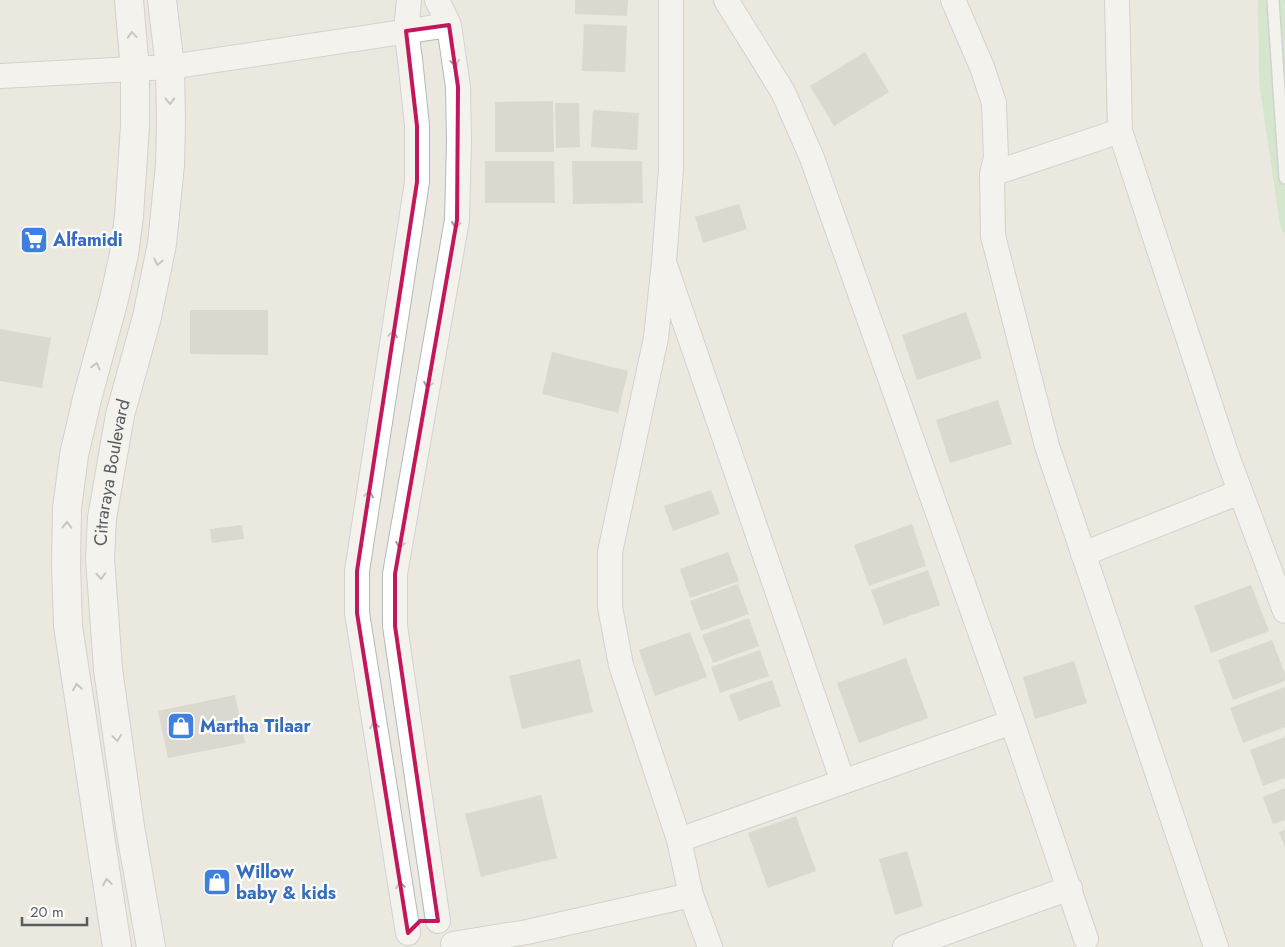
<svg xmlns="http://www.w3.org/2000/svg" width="1285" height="947" viewBox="0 0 1285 947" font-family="Jost,sans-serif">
	<rect width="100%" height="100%" fill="#ebe8df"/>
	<path fill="#bae4ba" d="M1258 0H1285V236L1280 225 1259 82Z"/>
	<path fill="#c8c5be" d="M575 0H628L627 16 575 14Z
		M584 24 627 26 625 72 582 71Z
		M865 52 889 92 834 126 810 86Z
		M553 101 554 152H495V102Z
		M555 103H579L580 147 556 148Z
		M593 110 639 113 637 150 591 147Z
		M485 161H554L555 203H485Z
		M572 161H642L643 203 573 204Z
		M739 204 747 229 703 243 695 217Z
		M190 310H268V355L190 354Z
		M966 312 982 358 917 380 902 335Z
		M0 329 51 338 42 388 0 381Z
		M552 352 628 371 618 413 542 394Z
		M998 400 1012 444 950 463 936 420Z
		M711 490 720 514 673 531 664 506Z
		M912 524 926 566 869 586 854 545Z
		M242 525 244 539 212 543 210 529Z
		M728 552 739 581 690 598 680 569Z
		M928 570 940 605 884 625 871 590Z
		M738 584 749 614 701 631 690 601Z
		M1251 585 1269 631 1211 653 1194 606Z
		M749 618 759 646 713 663 702 635Z
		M690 632 707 677 655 696 639 650Z
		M1272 640 1285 674V681L1233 700 1218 660Z
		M760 650 769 676 720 693 711 667Z
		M906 658 928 718 859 743 837 683Z
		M580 659 593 712 522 729 509 676Z
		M1074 661 1087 703 1035 719 1023 677Z
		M772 680 781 706 739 721 729 695Z
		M1285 687V727L1243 743 1230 708Z
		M235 695 245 743 168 758 158 711Z
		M1285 737V778L1263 786 1250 750Z
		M1285 788V820L1273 824 1263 797Z
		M541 795 557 858 481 877 465 814Z
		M796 816 816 871 768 888 748 833Z
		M1285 830V847L1279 832Z
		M907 851 923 906 895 915 879 859Z"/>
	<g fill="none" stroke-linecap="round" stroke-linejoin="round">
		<g stroke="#b5b7bc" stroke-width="14">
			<path id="lane" d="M1273 0 1285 178"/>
		</g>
		<g stroke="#b5b7bc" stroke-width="26">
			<path id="street" d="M437 0 449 25 458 87 459 141 457 220 395 574V626L438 921
				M671 0V169L664 262 656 338 610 552V607L621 665 679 840 691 895 710 947
				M726 0 783 92 812 158 1012 722 1086 939
				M953 0 982 67 994 103 996 158 992 174 993 236 1047 446 1216 947
				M1117 0 1120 131 1227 456 1285 611
				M0 76 170 67 449 25
				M992 174 1120 131
				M666 268 843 782
				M1083 554 1240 492
				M679 840 1012 722
				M408 933 357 613V571L417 182V126L410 59 406 31 409 0
				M453 944 527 932 691 895
				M905 947 1070 888"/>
		</g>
		<g stroke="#b3b6bc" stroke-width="30">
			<g id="secondary">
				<path d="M117 947 68 626 66 565 67 508 74 455 87 399 114 299 124 254 129 216 135 126V70L129 0"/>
				<path id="s1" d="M151 947 130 827 108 669 100 558 102 518 120 415 147 317 162 244 170 165 171 122 170 67 162 0"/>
			</g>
		</g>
		<use href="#lane" stroke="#fff" stroke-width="11"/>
		<use href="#street" stroke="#fff" stroke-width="24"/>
		<use href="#secondary" stroke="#fff" stroke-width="28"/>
	</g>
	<defs><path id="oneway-chevron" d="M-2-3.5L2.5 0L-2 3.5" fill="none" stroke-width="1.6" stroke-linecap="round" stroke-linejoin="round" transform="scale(1.25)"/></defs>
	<g stroke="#9b9da0">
		<use href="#oneway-chevron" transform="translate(132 35) rotate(-94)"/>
		<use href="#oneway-chevron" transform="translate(455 63) rotate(82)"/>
		<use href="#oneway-chevron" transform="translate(170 101) rotate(89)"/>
		<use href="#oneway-chevron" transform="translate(456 225) rotate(98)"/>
		<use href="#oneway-chevron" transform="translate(158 262) rotate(102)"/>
		<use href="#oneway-chevron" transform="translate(393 334) rotate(-81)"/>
		<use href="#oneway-chevron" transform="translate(96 366) rotate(-75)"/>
		<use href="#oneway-chevron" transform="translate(428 385) rotate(100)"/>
		<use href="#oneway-chevron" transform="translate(369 494) rotate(-81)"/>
		<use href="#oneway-chevron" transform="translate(67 525) rotate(-89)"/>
		<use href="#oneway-chevron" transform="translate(400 545) rotate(100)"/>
		<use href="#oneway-chevron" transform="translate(101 576) rotate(87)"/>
		<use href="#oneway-chevron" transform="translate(77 687) rotate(-99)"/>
		<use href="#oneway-chevron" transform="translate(374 725) rotate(-99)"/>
		<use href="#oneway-chevron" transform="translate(117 738) rotate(82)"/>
		<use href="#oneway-chevron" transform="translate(107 882) rotate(-99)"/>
		<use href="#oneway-chevron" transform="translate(400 885) rotate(-99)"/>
	</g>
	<path d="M0 0H1285V947H0ZM449 25 458 87 457 220 395 574V626L438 921H420L408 933 357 613V571L417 182V126L406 31Z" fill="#ebe8df" fill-opacity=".55" fill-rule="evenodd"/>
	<path fill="none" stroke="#c2185b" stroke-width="4" stroke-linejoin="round" d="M449 25 458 87 457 220 395 574V626L438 921H420L408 933 357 613V571L417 182V126L406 31Z"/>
	<defs>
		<g id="supermarket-square" transform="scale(1.4375)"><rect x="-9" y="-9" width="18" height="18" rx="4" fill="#3f7fe0" stroke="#fff"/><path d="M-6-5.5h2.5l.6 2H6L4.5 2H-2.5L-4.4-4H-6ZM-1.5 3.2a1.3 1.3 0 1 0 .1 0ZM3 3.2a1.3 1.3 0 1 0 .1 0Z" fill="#fff"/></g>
		<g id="shop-square" transform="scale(1.4375)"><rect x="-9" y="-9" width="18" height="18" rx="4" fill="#3f7fe0" stroke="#fff"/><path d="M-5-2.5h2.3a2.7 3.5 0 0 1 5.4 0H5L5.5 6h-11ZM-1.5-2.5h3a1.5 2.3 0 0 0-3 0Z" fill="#fff"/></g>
	</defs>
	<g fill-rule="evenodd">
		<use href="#supermarket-square" x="34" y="240"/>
		<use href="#shop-square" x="181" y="726"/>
		<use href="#shop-square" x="217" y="882"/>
	</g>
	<g text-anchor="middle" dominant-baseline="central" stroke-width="4.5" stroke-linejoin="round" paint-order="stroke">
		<g font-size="18" font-weight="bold" fill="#366cbe" stroke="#fff" text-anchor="start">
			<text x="53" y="240">Alfamidi</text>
			<text x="200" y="726">Martha Tilaar</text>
			<text x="236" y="872">Willow<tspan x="236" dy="21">baby &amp; kids</tspan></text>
		</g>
		<g font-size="18" fill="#585c60" stroke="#fff">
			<text stroke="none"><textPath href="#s1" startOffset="479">Citraraya Boulevard</textPath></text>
		</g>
	</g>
	<path d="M22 917v8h65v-8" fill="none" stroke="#585c60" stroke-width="2.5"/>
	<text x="30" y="917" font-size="15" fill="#585c60" stroke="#ffffff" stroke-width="4" paint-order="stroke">20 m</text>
</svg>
